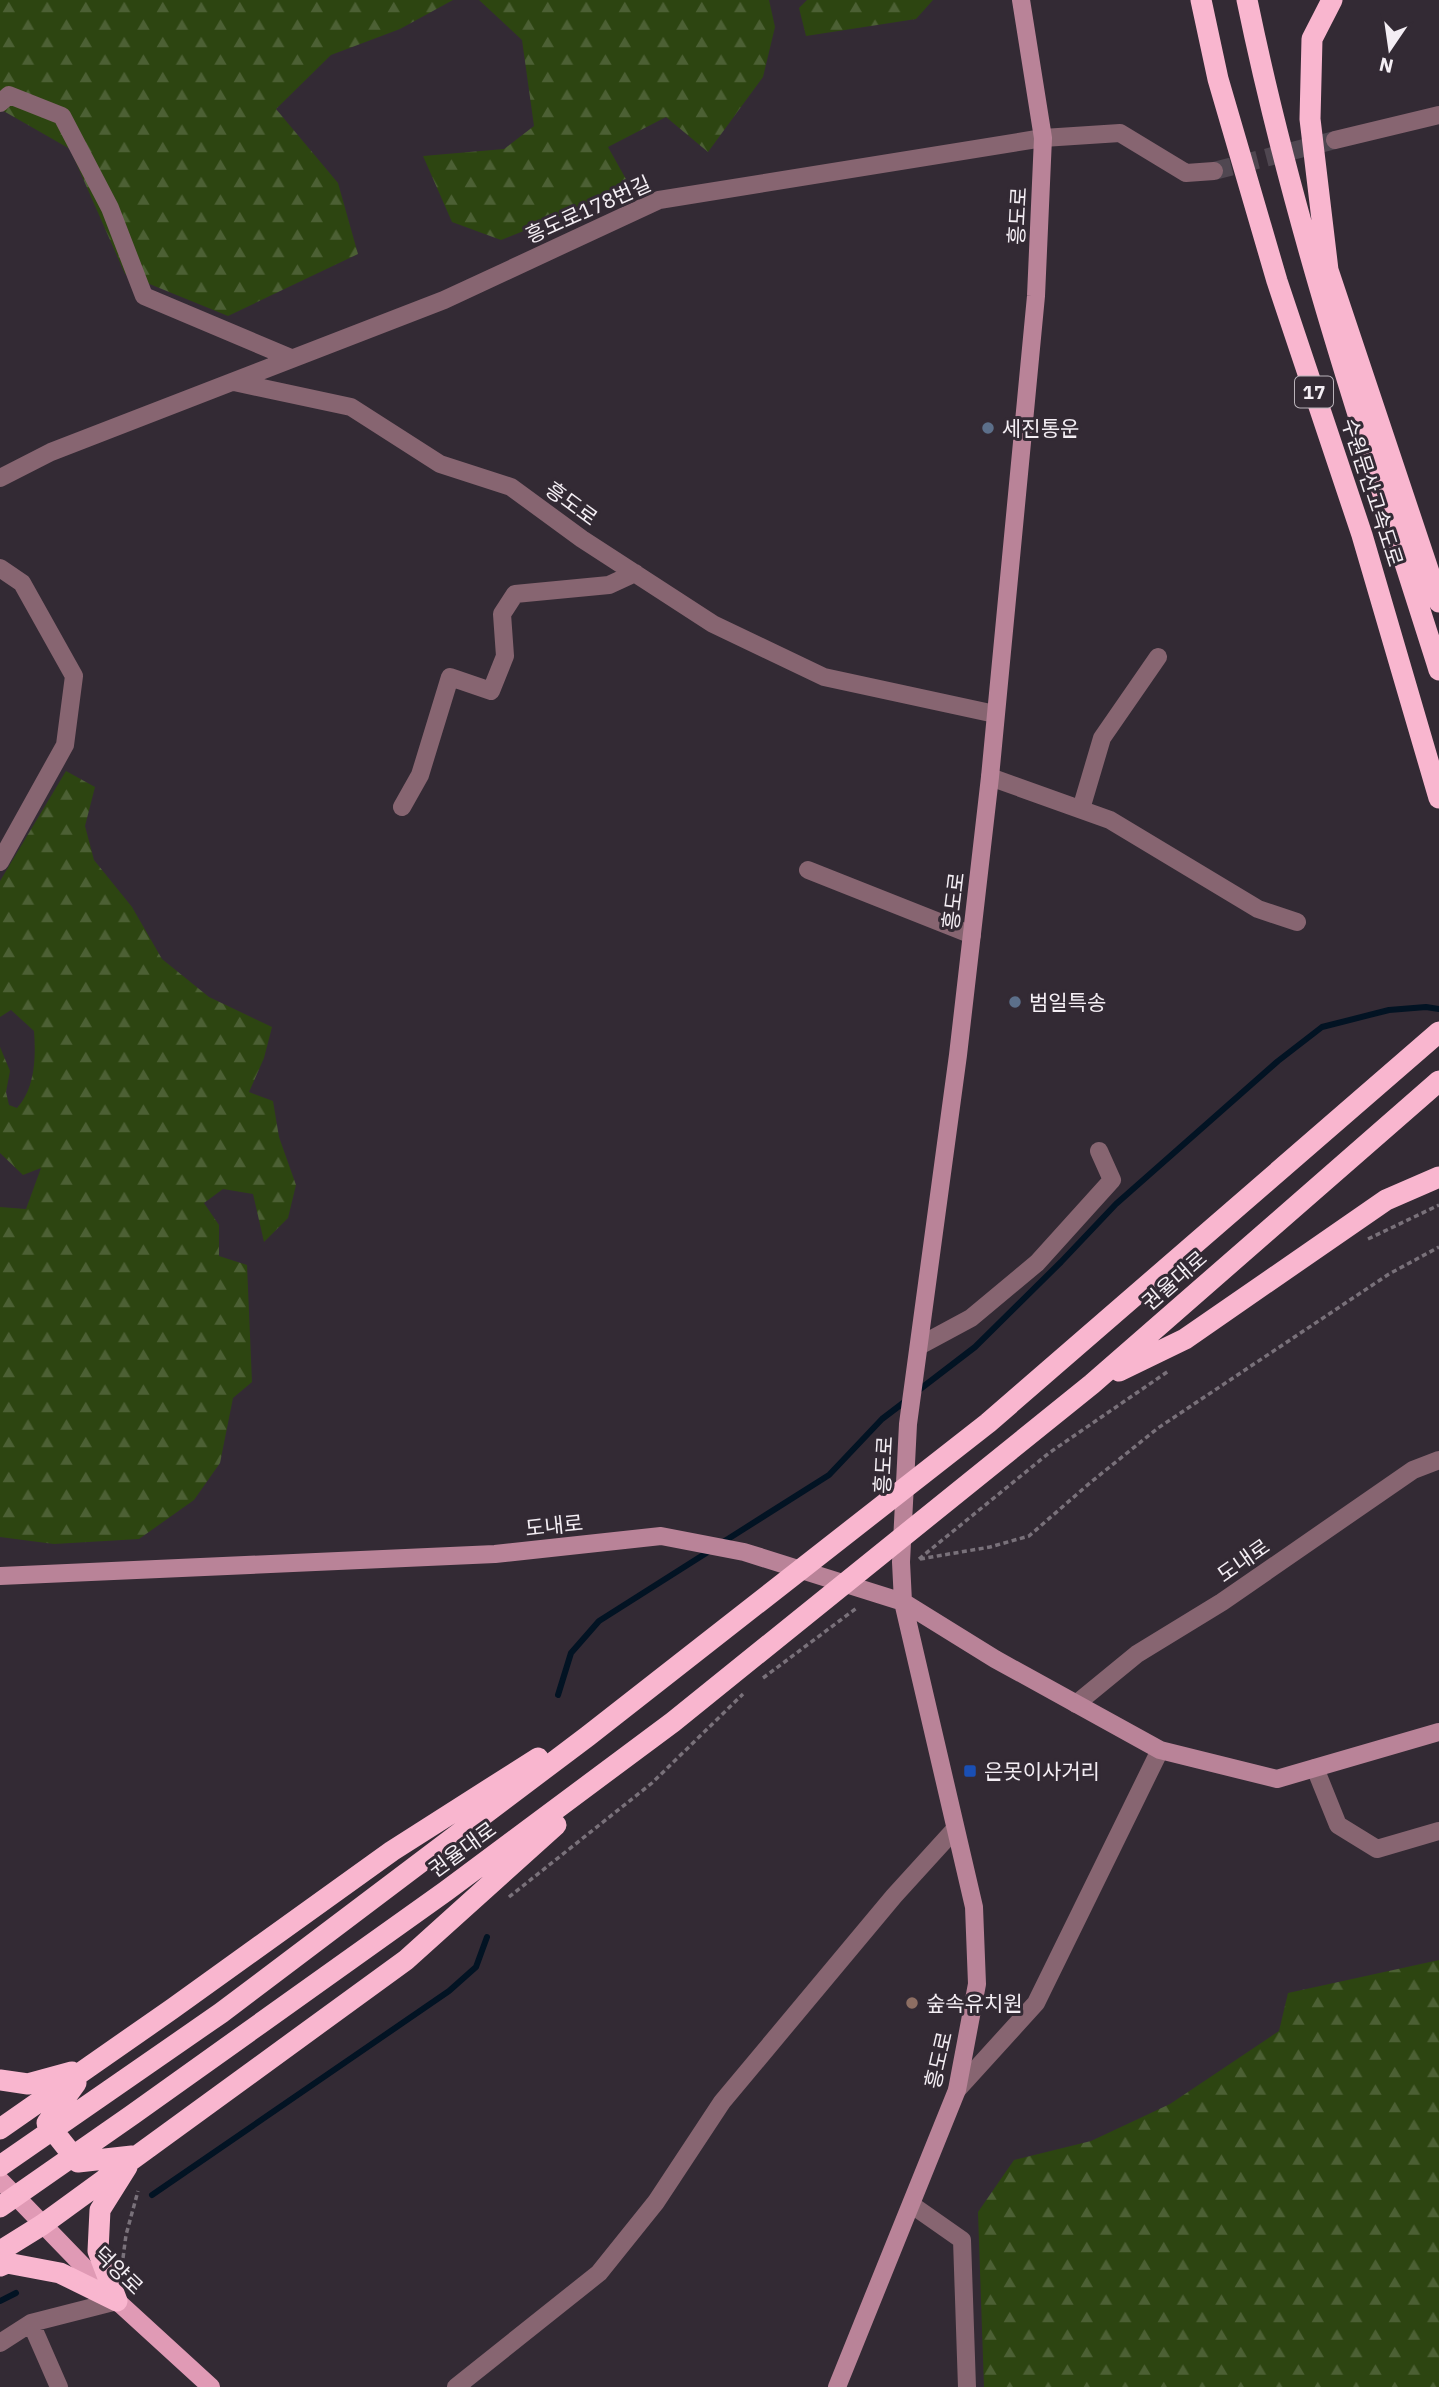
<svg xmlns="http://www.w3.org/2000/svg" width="1439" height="2387" viewBox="0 0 1439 2387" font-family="'IBM Plex Sans','Noto Sans KR',sans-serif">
	<defs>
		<pattern id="forest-firs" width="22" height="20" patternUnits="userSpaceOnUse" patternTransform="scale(1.75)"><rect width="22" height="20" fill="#2d4511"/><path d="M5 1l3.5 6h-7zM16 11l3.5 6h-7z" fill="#4c6034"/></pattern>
	</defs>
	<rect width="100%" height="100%" fill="#332a34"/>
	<path fill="url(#forest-firs)" d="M0 0H453L400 29 331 55 276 109 338 183 358 254 228 316 125 274 70 149 0 109Z
		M479 0H769L775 27 763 77 708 152 666 117 608 147 631 188 501 240 452 222 423 156 504 149 534 126 522 40Z
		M807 0H933L916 19 806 36 799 8Z
		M66 771 95 787 85 826 94 860 132 907 162 959 209 997 272 1027 264 1058 249 1092 273 1101 279 1137 296 1185 288 1218 264 1242 253 1194 223 1189 204 1203 219 1225V1256L247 1265 252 1382 233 1398 220 1463 194 1500 139 1539 54 1544 0 1537V1207L26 1209 41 1168 23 1175 0 1153V1047L10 1071 6 1092 9 1105 17 1108C35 1088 36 1058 34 1031L11 1010 0 1017V881Z
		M1439 1960V2387H984L978 2212 1014 2160 1091 2141 1170 2104 1279 2031 1288 1993Z"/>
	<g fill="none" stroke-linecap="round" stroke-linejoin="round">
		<path stroke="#021323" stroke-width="6" d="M915 1393 975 1347 1061 1262 1116 1204 1278 1061 1322 1027 1389 1010 1426 1007 1439 1009
			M720 1544 829 1475 882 1419 907 1400
			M558 1695 571 1653 599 1621 711 1550
			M152 2195 449 1991 476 1967 487 1937
			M0 2301 16 2293"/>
		<path stroke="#504751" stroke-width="18" stroke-dasharray="18 9" stroke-linecap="butt" d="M1214 171 1335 140"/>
		<path stroke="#79717a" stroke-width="3.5" stroke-dasharray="5 3.5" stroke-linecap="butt" d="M1368 1239 1439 1205
			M919 1559 1049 1453 1170 1370
			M920 1559 990 1547 1029 1536 1091 1482 1158 1428 1389 1274 1439 1247
			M763 1678 858 1607
			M509 1897 652 1783 743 1694
			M123 2258 126 2235 138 2191"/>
		<path stroke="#876571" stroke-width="18" d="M0 103 9 95 62 116 110 208 144 296 291 358
			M1335 140 1439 115
			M234 382 351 407 440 464 511 487 582 539 713 624 824 677 995 714
			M0 478 51 452 444 300 659 200 1043 138 1120 133 1186 173 1214 171
			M0 568 22 583 74 676 65 745 0 862
			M990 777 1110 820 1258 909 1297 922
			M402 807 420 775 450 677 491 691 505 656 502 614 515 594 609 585 635 573
			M1081 809 1102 738 1158 657
			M808 870 972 935
			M919 1346 971 1318 1037 1263 1112 1180 1099 1151
			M1076 1704 1137 1654 1222 1602 1413 1470 1439 1460
			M1315 1768 1338 1825 1377 1849 1439 1831
			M957 2090 1036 2003 1160 1750
			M912 2205 962 2240 967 2387
			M31 2323 59 2387
			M0 2343 31 2323 117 2301
			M456 2387 599 2273 656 2202 722 2102 894 1896 955 1829"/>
		<path stroke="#b98398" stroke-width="18" d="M0 1576 495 1554 661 1536 744 1552 903 1602 995 1659 1160 1750 1277 1779 1439 1732
			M837 2387 957 2090 977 1984 974 1907 903 1602 901 1562 908 1424 958 1055 990 777 1036 296 1043 138 1021 0"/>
		<path stroke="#e09ab5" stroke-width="18" d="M0 2180 117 2301 211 2387"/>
		<path stroke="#f9b6cf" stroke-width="21" d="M1201 0 1218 79 1277 281 1362 535 1439 798
			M1247 0C1294 228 1369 449 1439 670
			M1332 0 1312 39 1310 119 1328 270 1439 602
			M1119 1371 1185 1339 1386 1200 1439 1177
			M0 2080 28 2084 72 2072
			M76 2083 47 2123 78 2162 132 2156
			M0 2129 172 2009 392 1851 538 1758
			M0 2166 221 2013 588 1736 988 1423 1439 1032
			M0 2207 132 2115 446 1891 673 1722 1092 1384 1439 1081
			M0 2251 42 2225 406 1960 556 1825
			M0 2266 7 2263 60 2273 117 2301
			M117 2301 98 2251 100 2210 127 2167"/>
	</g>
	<g fill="#5c6f8a" stroke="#332a34" stroke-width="2.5">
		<circle cx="988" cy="428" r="7"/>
		<circle cx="1015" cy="1002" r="7"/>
	</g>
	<rect fill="#1a4fb4" stroke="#332a34" stroke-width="2.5" x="963" y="1764" width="14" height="14" rx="3.5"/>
	<circle fill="#8d6e63" stroke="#332a34" stroke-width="2.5" cx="912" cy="2003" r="7"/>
	<g text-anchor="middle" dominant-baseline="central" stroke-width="6" stroke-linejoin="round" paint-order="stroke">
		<rect fill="#332a34" stroke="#bab3ba" stroke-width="2" x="1295" y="376.5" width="38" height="31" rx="5"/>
		<g font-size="19" font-weight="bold" fill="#f4eef4">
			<text x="1314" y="392">17</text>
		</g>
		<g font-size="21" fill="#f4eef4" stroke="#332a34">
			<text transform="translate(588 209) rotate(-24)">흥도로178번길</text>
			<text transform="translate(1017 216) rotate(-87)">흥도로</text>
			<text transform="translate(1373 492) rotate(72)">수원문산고속도로</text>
			<text transform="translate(572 503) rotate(36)">흥도로</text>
			<text transform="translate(953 901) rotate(-83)">흥도로</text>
			<text transform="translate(1174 1280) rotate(-41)">권율대로</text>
			<text transform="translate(883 1465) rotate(-87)">흥도로</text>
			<text transform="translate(554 1525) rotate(-6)">도내로</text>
			<text transform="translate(1243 1560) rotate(-35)">도내로</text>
			<text transform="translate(462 1849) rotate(-36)">권율대로</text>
			<text transform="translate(938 2060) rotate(-77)">흥도로</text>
			<text transform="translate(119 2270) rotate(44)">덕양로</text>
		</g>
		<g font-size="21" fill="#f4eef4" stroke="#332a34" text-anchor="start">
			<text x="1002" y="428">세진통운</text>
			<text x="1029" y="1002">범일특송</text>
			<text x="984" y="1771">은못이사거리</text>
			<text x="926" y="2003">숲속유치원</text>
		</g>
	</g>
	<g transform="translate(1390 49) rotate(193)" stroke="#332a34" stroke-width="5" paint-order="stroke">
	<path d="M0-5L12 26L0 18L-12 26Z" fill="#f4eef4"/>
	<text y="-10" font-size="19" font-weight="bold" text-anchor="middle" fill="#f4eef4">N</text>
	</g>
</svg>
